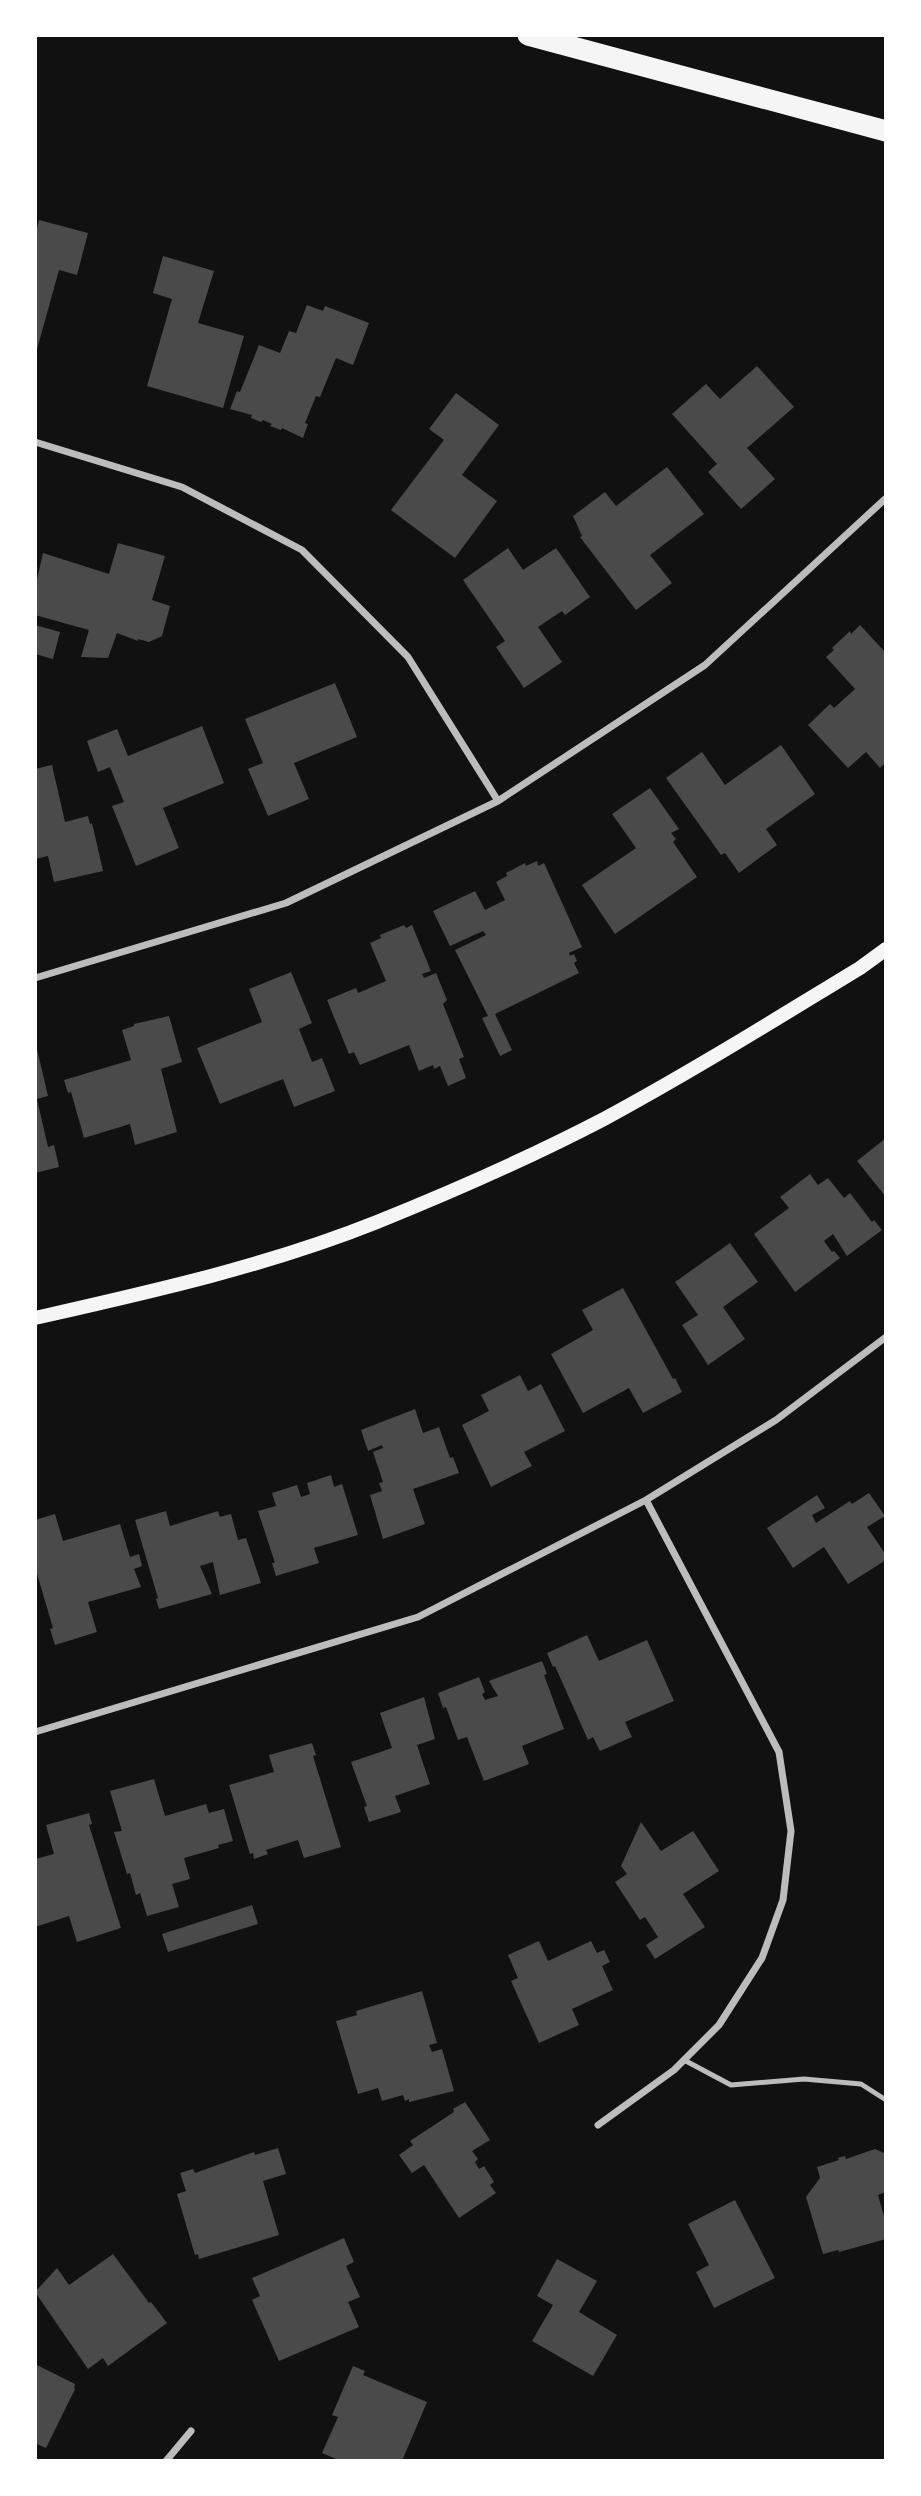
<svg xmlns="http://www.w3.org/2000/svg" width="921" height="2496" viewBox="0 0 921 2496" font-family="Poppins,sans-serif">
	<rect width="100%" height="100%" fill="#111"/>
	<path fill="#4a4a4a" d="M39 220 88 233 77 275 59 270 36 353 35 236Z
		M163 256 214 271 198 323 244 336 223 408 147 386 172 299 153 293Z
		M307 305 323 311 325 306 369 323 353 365 336 358 320 397 316 396 305 423 308 424 303 438 282 428 281 430 270 426 272 424 263 420 261 422 251 418 252 415 230 409 237 391 240 392 259 345 280 353 289 331 296 333Z
		M757 366 794 407 747 448 775 479 741 509 708 472 717 464 672 414 706 384 720 399Z
		M456 393 499 425 462 475 497 501 455 558 391 510 444 440 429 429Z
		M667 467 704 514 650 555 672 583 636 610 580 537 582 536 573 516 605 492 616 506Z
		M118 543 165 556 152 600 170 606 162 636 149 642 138 639V641L117 633 108 658 81 657 89 630 35 615V588L43 553 109 574Z
		M508 548 523 570 556 548 590 597 565 615 562 611 538 627 562 662 524 688 496 647 505 641 463 580Z
		M35 625 60 632 53 659 35 654Z
		M860 625 886 653V762L880 768 866 752 848 768 808 725 830 704 834 708 855 689 826 657 834 650 832 648 850 631 851 634Z
		M335 683 357 737 294 763 309 799 268 816 248 769 263 763 245 719Z
		M202 726 224 783 163 808 179 848 136 866 112 806 124 802 110 767 98 772 87 741 117 729 128 756Z
		M781 745 815 794 766 829 777 845 739 873 725 853 721 855 666 778 702 752 725 785Z
		M52 765 65 822 88 816 90 824 92 823 103 871 54 882 48 856 35 859V769Z
		M650 788 679 829 671 833 676 839 673 842 697 877 615 934 582 885 636 848 612 814Z
		M537 861 538 866 544 863 582 947 569 953 570 956 574 954 577 961 574 963 579 973 495 1014 512 1050 500 1056 482 1018 488 1016 455 950 486 935 483 931 450 946 433 911 475 891 485 910 505 900 496 882 507 876 506 873 525 863 526 866Z
		M404 925 406 928 412 925 431 971 422 974 424 978 436 973 447 1000 443 1004 464 1057 459 1059 466 1078 448 1086 440 1066 434 1069 433 1065 419 1071 409 1045 360 1065 354 1052 349 1054 327 1000 356 988 358 993 386 981 370 943 381 938 380 935Z
		M291 972 312 1023 299 1029 312 1062 322 1058 335 1091 294 1107 283 1079 220 1104 197 1048 262 1022 249 989Z
		M169 1016 182 1062 161 1069 177 1132 135 1145 130 1124 84 1138 71 1092 68 1093 64 1080 131 1060 122 1030 134 1026V1024Z
		M35 1049H37L48 1096 37 1099 48 1147 54 1145 59 1167 35 1173Z
		M886 1138V1197L857 1161Z
		M810 1174 818 1185 828 1178 844 1198 850 1193 872 1222 874 1220 882 1230 847 1256 833 1234 824 1241 832 1252 834 1251 840 1258 795 1292 754 1234 789 1208 780 1197Z
		M730 1243 758 1282 723 1307 745 1339 708 1365 682 1325 698 1315 675 1282Z
		M623 1288 673 1379 675 1378 682 1392 643 1413 629 1388 583 1413 551 1354 593 1330 582 1310Z
		M520 1375 528 1391 541 1384 565 1431 524 1452 532 1466 491 1487 462 1425 489 1411 481 1395Z
		M415 1409 423 1433 439 1427 450 1458 453 1457 459 1473 413 1489 425 1524 383 1539 370 1495 382 1491 379 1483 383 1482 373 1452 383 1448 382 1445 368 1451 361 1430Z
		M331 1475 334 1487 342 1484 358 1535 314 1548 319 1563 276 1576 272 1563H275L258 1511 276 1506 272 1493 297 1485 301 1497 310 1494 307 1483Z
		M869 1493 885 1516 867 1527 886 1555V1560L848 1584 824 1547 793 1568 767 1528 817 1495 825 1508 812 1515 816 1523 850 1501 852 1504Z
		M166 1511 170 1526 218 1511 220 1517 231 1514 238 1540 246 1538 261 1583 220 1595 213 1562 200 1566 212 1594 159 1609 156 1599 158 1598 135 1520Z
		M55 1514 63 1541 120 1524 130 1557 139 1554 142 1566 134 1569 141 1587 88 1602 97 1632 55 1645 50 1629 53 1628 35 1567V1520Z
		M587 1635 599 1661 647 1640 674 1701 625 1722 632 1737 600 1751 593 1737 588 1740 555 1666 553 1667 547 1653Z
		M542 1661 547 1674 544 1675 564 1729 522 1746 529 1764 484 1781 467 1737 458 1740 446 1707 443 1708 438 1693 479 1677 485 1692 482 1694 485 1700 498 1696 489 1681Z
		M424 1697 435 1739 417 1745 430 1784 395 1796 401 1812 369 1822 364 1807 367 1806 351 1762 392 1748 380 1713Z
		M312 1743 316 1755 313 1756 341 1847 304 1858 298 1840 266 1850 268 1854 254 1859 253 1853 250 1854 229 1785 274 1772 269 1755Z
		M154 1779 165 1816 206 1804 209 1813 224 1809 233 1841 218 1845 219 1848 184 1858 190 1879 172 1884 179 1907 147 1916 140 1893 136 1895 130 1873 127 1874 114 1832 122 1831 110 1791Z
		M89 1813 92 1824 89 1825 121 1928 77 1942 69 1916 35 1927V1859L54 1854 46 1825Z
		M641 1822 661 1851 693 1831 719 1871 683 1894 705 1927 655 1959 646 1945 658 1937 645 1917 640 1920 615 1882 627 1874 621 1866Z
		M252 1905 258 1924 168 1952 162 1934Z
		M539 1941 548 1961 591 1941 597 1953 604 1950 610 1962 602 1966 613 1990 572 2009 579 2025 539 2043 511 1981 518 1978 508 1955Z
		M422 1991 437 2043 429 2045 432 2052 442 2049 454 2091 409 2102V2099L405 2101 403 2095 382 2101 378 2088 358 2094 336 2021 357 2015 356 2011Z
		M465 2102 490 2140 472 2151 478 2159 475 2162 479 2169 484 2166 494 2182 490 2185 496 2193 459 2218 424 2165 412 2173 399 2155 413 2145 410 2141 454 2112 453 2109Z
		M278 2148 286 2174 263 2181 279 2235 199 2259 198 2254 195 2255 177 2194 186 2191 180 2173 193 2169 195 2173 254 2152 255 2155Z
		M875 2149 884 2153 886 2160V2192L878 2195 886 2223V2239L839 2252 838 2250 823 2254 806 2197 820 2178 817 2167 839 2160 838 2158 845 2156 846 2159Z
		M735 2200 775 2278 714 2308 696 2272 709 2265 688 2224Z
		M344 2238 354 2262 346 2266 360 2297 348 2302 359 2327 279 2361 252 2300 260 2296 252 2278Z
		M113 2254 149 2303 151 2302 167 2323 108 2366 103 2358 88 2369 35 2292 57 2268 69 2285Z
		M557 2259 597 2281 579 2312 617 2335 593 2376 532 2341 553 2305 537 2296Z
		M35 2364 75 2384 74 2388 75 2389 46 2448 35 2443Z
		M353 2366 365 2371 363 2375 427 2402 402 2461H341L322 2453 338 2417 332 2415Z"/>
	<g fill="none" stroke-linecap="round" stroke-linejoin="round">
		<path stroke="#bcbcbc" stroke-width="5" d="M684 2060 731 2085 804 2079 861 2084 886 2100"/>
		<path stroke="#bcbcbc" stroke-width="7" d="M35 442 182 487 302 550 408 657 498 801
			M35 978 286 903 498 801 705 665 885 499
			M35 1732 418 1617 646 1500 776 1420 886 1337
			M598 2125 674 2070 719 2025 762 1958 783 1900 791 1831 779 1752 646 1500
			M166 2461 191 2431"/>
		<path stroke="#f5f5f5" stroke-width="14" d="M35 1318C150 1292 267 1266 377 1222 454 1191 531 1157 604 1119 691 1072 776 1019 860 968L886 949"/>
		<path stroke="#f5f5f5" stroke-width="21" d="M528 35 886 131"/>
	</g>
	<rect width="921" height="2496" fill="none" stroke="#ffffff" stroke-width="74"/>
</svg>
